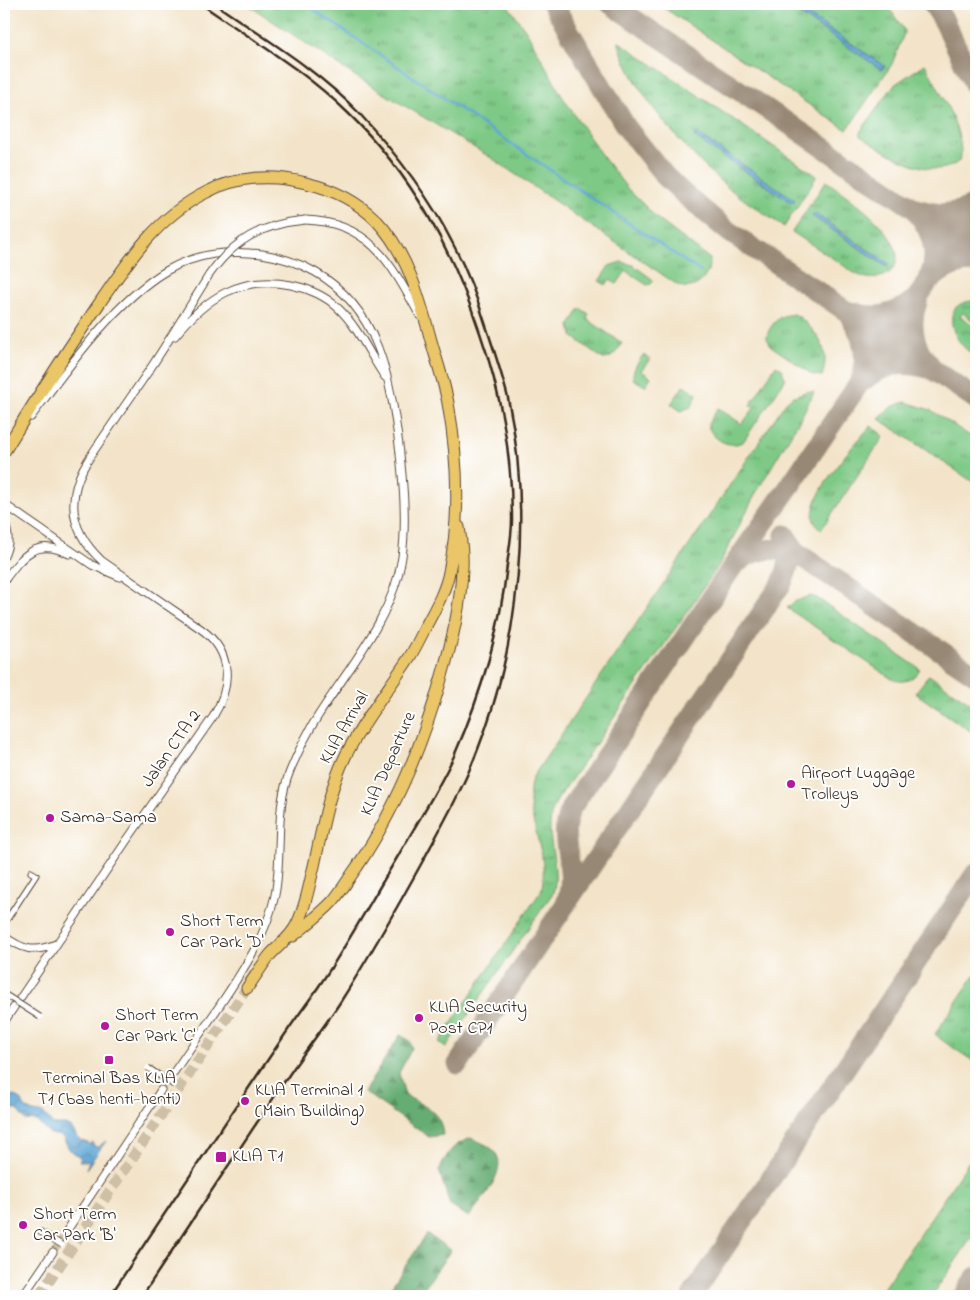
<svg xmlns="http://www.w3.org/2000/svg" width="980" height="1300" viewBox="0 0 980 1300" font-family="'Indie Flower',sans-serif">
	<defs>
		<pattern id="grass-tufts" width="24" height="20" patternUnits="userSpaceOnUse" patternTransform="scale(1.25)"><rect width="24" height="20" fill="#7ec986"/><path d="M3 7l-1-3M5 7V3M7 7l1-3M15 17l-1-3M17 17v-4M19 17l1-3" fill="none" stroke="#68a36d"/></pattern>
		<pattern id="forest-firs" width="22" height="20" patternUnits="userSpaceOnUse" patternTransform="scale(1.25)"><rect width="22" height="20" fill="#66ad73"/><path d="M5 1l3.5 6h-7zM16 11l3.5 6h-7z" fill="#558d5e"/></pattern>
		<pattern id="water-waves" width="16" height="10" patternUnits="userSpaceOnUse" patternTransform="scale(1.25)"><rect width="16" height="10" fill="#5ca4d3"/><path d="M0 5q4-4 8 0t8 0" fill="none" stroke="#4d86ab"/></pattern>
	</defs>
	<rect width="100%" height="100%" fill="#fff"/>
	<filter id="ink" filterUnits="userSpaceOnUse"><feTurbulence type="fractalNoise" baseFrequency=".02" numOctaves="2"/><feDisplacementMap in="SourceGraphic" scale="10" xChannelSelector="R" yChannelSelector="G"/><feConvolveMatrix kernelMatrix="1 2 1 2 8 2 1 2 1" color-interpolation-filters="sRGB"/></filter>
	<filter id="wash" filterUnits="userSpaceOnUse"><feTurbulence type="fractalNoise" baseFrequency=".0096" numOctaves="4" result="noise"/><feDisplacementMap in="SourceGraphic" scale="20" xChannelSelector="R" yChannelSelector="G"/><feGaussianBlur stdDeviation="1.12" result="paint"/><feColorMatrix in="noise" values="0 0 0 0 0 0 0 0 0 0 0 0 0 0 0 0 0 1.4 0 .05"/><feComposite in="paint" operator="in"/></filter>
	<g filter="url(#wash)">
		<rect width="100%" height="100%" fill="#f3e4c9"/>
		<path fill="url(#grass-tufts)" stroke="#5c7a52" fill-rule="evenodd" d="M247 4H507L527 32 562 96 600 153 627 188 659 220 710 259C710 276 697 292 679 286L493 159 355 76Z
			M658 4H886L905 31 892 64 847 130Z
			M618 41 817 176 784 227C762 212 738 197 718 179 681 145 631 89 618 41Z
			M925 64C938 89 962 126 961 155 961 161 956 164 951 166 924 178 883 150 860 136V132L894 85Z
			M826 181C845 194 918 244 891 271 884 278 872 280 863 277 854 274 847 268 840 263 824 253 808 242 792 232ZM814 214 889 264 887 267 812 216Z
			M621 262 633 265 652 279 653 281 651 284 647 285 626 271 617 284 610 279 606 285 599 281 609 266Z
			M976 301V323L963 313 960 316 976 327V357C970 352 963 348 959 341 946 322 949 300 976 301Z
			M580 308 589 314 587 319 622 343C617 351 613 359 603 359L572 336 570 325Z
			M793 314C800 316 804 321 809 326 823 341 829 356 822 376L813 375 771 346C770 344 768 341 767 338 766 332 775 320 781 317 784 315 789 315 793 314Z
			M643 355 650 359 641 371 651 377 645 386 633 379C632 369 638 363 643 355Z
			M776 365 782 369 785 380 743 442C739 443 735 445 731 444 721 444 709 434 708 424L718 408 742 424 754 408 750 405Z
			M684 385 697 394 691 407 681 411 671 404Z
			M808 391 814 392 799 421 756 493 719 565 556 802C540 832 562 862 553 893L446 1047 439 1042 541 891C552 853 521 815 532 778L786 402 792 397Z
			M905 402 931 410 976 440V484L879 419 891 407Z
			M871 426 884 436 821 530C818 527 815 524 814 521 806 497 855 443 871 426Z
			M810 596 817 598 920 669C913 680 904 684 892 679L787 608 794 602Z
			M929 675 976 707V735L915 693Z
			M976 973V1063L943 1041 935 1034Z
			M976 1151V1231L932 1296H878Z"/>
		<path fill="url(#forest-firs)" stroke="#506c48" d="M400 1035 409 1040 412 1048 399 1073 405 1095C424 1107 441 1110 443 1135L429 1137 364 1092Z
			M471 1138C477 1141 487 1144 492 1149 513 1167 480 1201 469 1217L450 1206 439 1170C449 1152 451 1145 471 1138Z
			M427 1234 451 1250 419 1296H385Z"/>
		<path fill="url(#water-waves)" stroke="#4c6778" d="M784 4H792L885 66 882 70Z
			M696 133 795 200 792 203 694 137Z
			M814 213 889 264 887 267 812 216Z
			M4 1093 18 1097 27 1109 33 1112 43 1113 53 1125H65L72 1128C79 1139 77 1140 91 1144L93 1142 94 1146 98 1147 106 1141 86 1169 89 1161H79L81 1158 69 1149 62 1136 50 1134 36 1121 25 1120 17 1110 6 1107 4 1105Z"/>
		<g fill="none" stroke-linecap="round" stroke-linejoin="round">
			<path stroke="#5ca4d3" stroke-width="2.5" d="M305 4 701 272"/>
			<path stroke="#978774" stroke-width="21" d="M553 4 626 127 665 176 685 195 728 231 976 399
				M611 4 976 250
				M933 4 944 21 976 88
				M920 210C940 217 958 214 976 204
				M918 214C932 231 939 254 930 276
				M933 278C945 267 961 261 976 262
				M917 302C909 324 913 347 929 364
				M852 312C874 320 896 315 914 300
				M850 316C863 334 868 354 862 376
				M864 380C883 364 903 361 927 368
				M786 537 797 553 976 675
				M738 562C757 548 779 545 800 557
				M566 903C580 868 555 840 571 808L731 569 789 487 976 211
				M458 1064 780 586C791 567 790 556 785 535
				M692 1296 976 873
				M964 1296 976 1277"/>
		</g>
	</g>
	<g filter="url(#ink)">
		<g fill="none" stroke-linecap="round" stroke-linejoin="round">
			<path stroke="#cebfa7" stroke-width="7" stroke-dasharray="7 3.5" stroke-linecap="butt" d="M161 1090 174 1072
				M53 1252 66 1232"/>
			<path stroke="#cebfa7" stroke-width="11" stroke-dasharray="11 5.5" stroke-linecap="butt" d="M39 1296 247 988"/>
			<g stroke="#574638" stroke-width="7">
				<path id="pedestrian" d="M4 924 36 875 31 872"/>
			</g>
			<g stroke="#574638" stroke-width="9">
				<path id="minor" d="M305 220C371 222 391 264 420 316
					M175 336C206 298 240 275 291 285 307 288 326 296 338 308 359 328 369 354 385 377
					M31 417C67 369 115 301 166 271 197 253 227 250 262 254 281 257 299 263 315 272 379 308 390 378 399 445 403 481 407 520 402 557 393 617 350 666 318 716 307 733 298 752 290 771 274 810 283 854 275 895 266 937 243 970 220 1005 204 1028 189 1050 174 1072
					M4 504 92 565 120 577
					M4 521C9 534 10 544 4 556
					M4 581C22 556 36 537 69 554
					M4 936C23 950 34 953 56 944
					M4 1022 127 840 213 717C232 686 233 652 201 629L102 561C85 545 72 525 74 501 75 472 96 449 111 426 125 405 140 384 154 363 173 334 191 304 209 275
					M66 1232 161 1090
					M23 1296 53 1252"/>
			</g>
			<g stroke="#574638" stroke-width="13">
				<path id="primary" d="M4 452C31 407 59 363 88 320 121 272 153 218 207 192 237 176 273 174 306 183 332 189 358 202 377 221 407 253 419 296 430 337 436 359 444 381 448 403 458 459 461 516 449 572 446 589 436 607 428 622 422 634 416 647 409 658 388 690 363 721 346 755 329 789 322 829 314 866 309 885 306 906 297 924 291 937 279 945 270 955 262 965 255 977 247 988
					M293 936C306 925 321 914 333 901 342 890 349 878 357 867 396 809 423 743 442 676 452 641 461 605 462 568 463 554 461 540 459 527"/>
			</g>
			<use href="#pedestrian" stroke="#fff" stroke-width="5"/>
			<use href="#minor" stroke="#fff" stroke-width="7"/>
			<use href="#primary" stroke="#eac669" stroke-width="11"/>
			<path stroke="#3b2a1e" stroke-width="2.5" d="M110 1296C169 1207 228 1118 288 1030 298 1015 309 1001 319 986 348 944 372 899 398 856 417 823 438 790 454 756 481 695 500 631 507 565 509 550 512 535 512 520 512 456 501 393 480 333 452 249 412 175 348 113 304 70 251 39 201 4
				M142 1296C192 1221 242 1144 293 1069 309 1046 326 1024 341 1001 371 954 398 906 425 857 444 822 464 786 478 749 520 642 532 511 508 398 502 374 494 350 486 326 477 297 466 268 452 242 428 194 395 152 359 113 317 69 264 38 215 4"/>
			<g stroke="#574638" stroke-width="7" stroke-linecap="butt">
				<path id="pedestrian-bridge" d="M4 994 40 1017
					M148 1068 174 1085
					M39 1231 62 1245"/>
			</g>
			<g stroke="#574638" stroke-width="9" stroke-linecap="butt">
				<path id="minor-bridge" d="M209 275C234 240 262 224 305 220"/>
			</g>
			<use href="#pedestrian-bridge" stroke="#fff" stroke-width="5"/>
			<use href="#minor-bridge" stroke="#fff" stroke-width="7"/>
		</g>
	</g>
	<g fill="#b5179e" stroke="#fff" stroke-width="2">
		<circle cx="791" cy="784" r="5"/>
		<circle cx="50" cy="818" r="5"/>
		<circle cx="170" cy="932" r="5"/>
		<circle cx="419" cy="1018" r="5"/>
		<circle cx="105" cy="1026" r="5"/>
		<rect x="104" y="1055" width="10" height="10" rx="2.5"/>
		<circle cx="245" cy="1101" r="5"/>
		<rect x="215" y="1151" width="12" height="12" rx="2.5"/>
		<circle cx="23" cy="1225" r="5"/>
	</g>
	<g text-anchor="middle" dominant-baseline="central" stroke-width="4" stroke-linejoin="round" paint-order="stroke">
		<g font-size="18" fill="#3b2a1e" stroke="#fff">
			<text transform="translate(345 728) rotate(-60)">KLIA Arrival</text>
			<text transform="translate(172 749) rotate(-55)">Jalan CTA 2</text>
			<text transform="translate(389 764) rotate(-66)">KLIA Departure</text>
		</g>
		<g font-size="18" fill="#3b2a1e" stroke="#fff" text-anchor="start">
			<text x="801" y="774">Airport Luggage<tspan x="801" dy="21">Trolleys</tspan></text>
			<text x="60" y="818">Sama-Sama</text>
			<text x="180" y="922">Short Term<tspan x="180" dy="21">Car Park 'D'</tspan></text>
			<text x="429" y="1008">KLIA Security<tspan x="429" dy="21">Post CP1</tspan></text>
			<text x="115" y="1016">Short Term<tspan x="115" dy="21">Car Park 'C'</tspan></text>
			<text x="109" y="1079" text-anchor="middle">Terminal Bas KLIA<tspan x="109" dy="21">T1 (bas henti-henti)</tspan></text>
			<text x="255" y="1091">KLIA Terminal 1<tspan x="255" dy="21">(Main Building)</tspan></text>
			<text x="232" y="1157">KLIA T1</text>
			<text x="33" y="1215">Short Term<tspan x="33" dy="21">Car Park 'B'</tspan></text>
		</g>
	</g>
	<rect width="980" height="1300" fill="none" stroke="#fff" stroke-width="20"/>
</svg>
